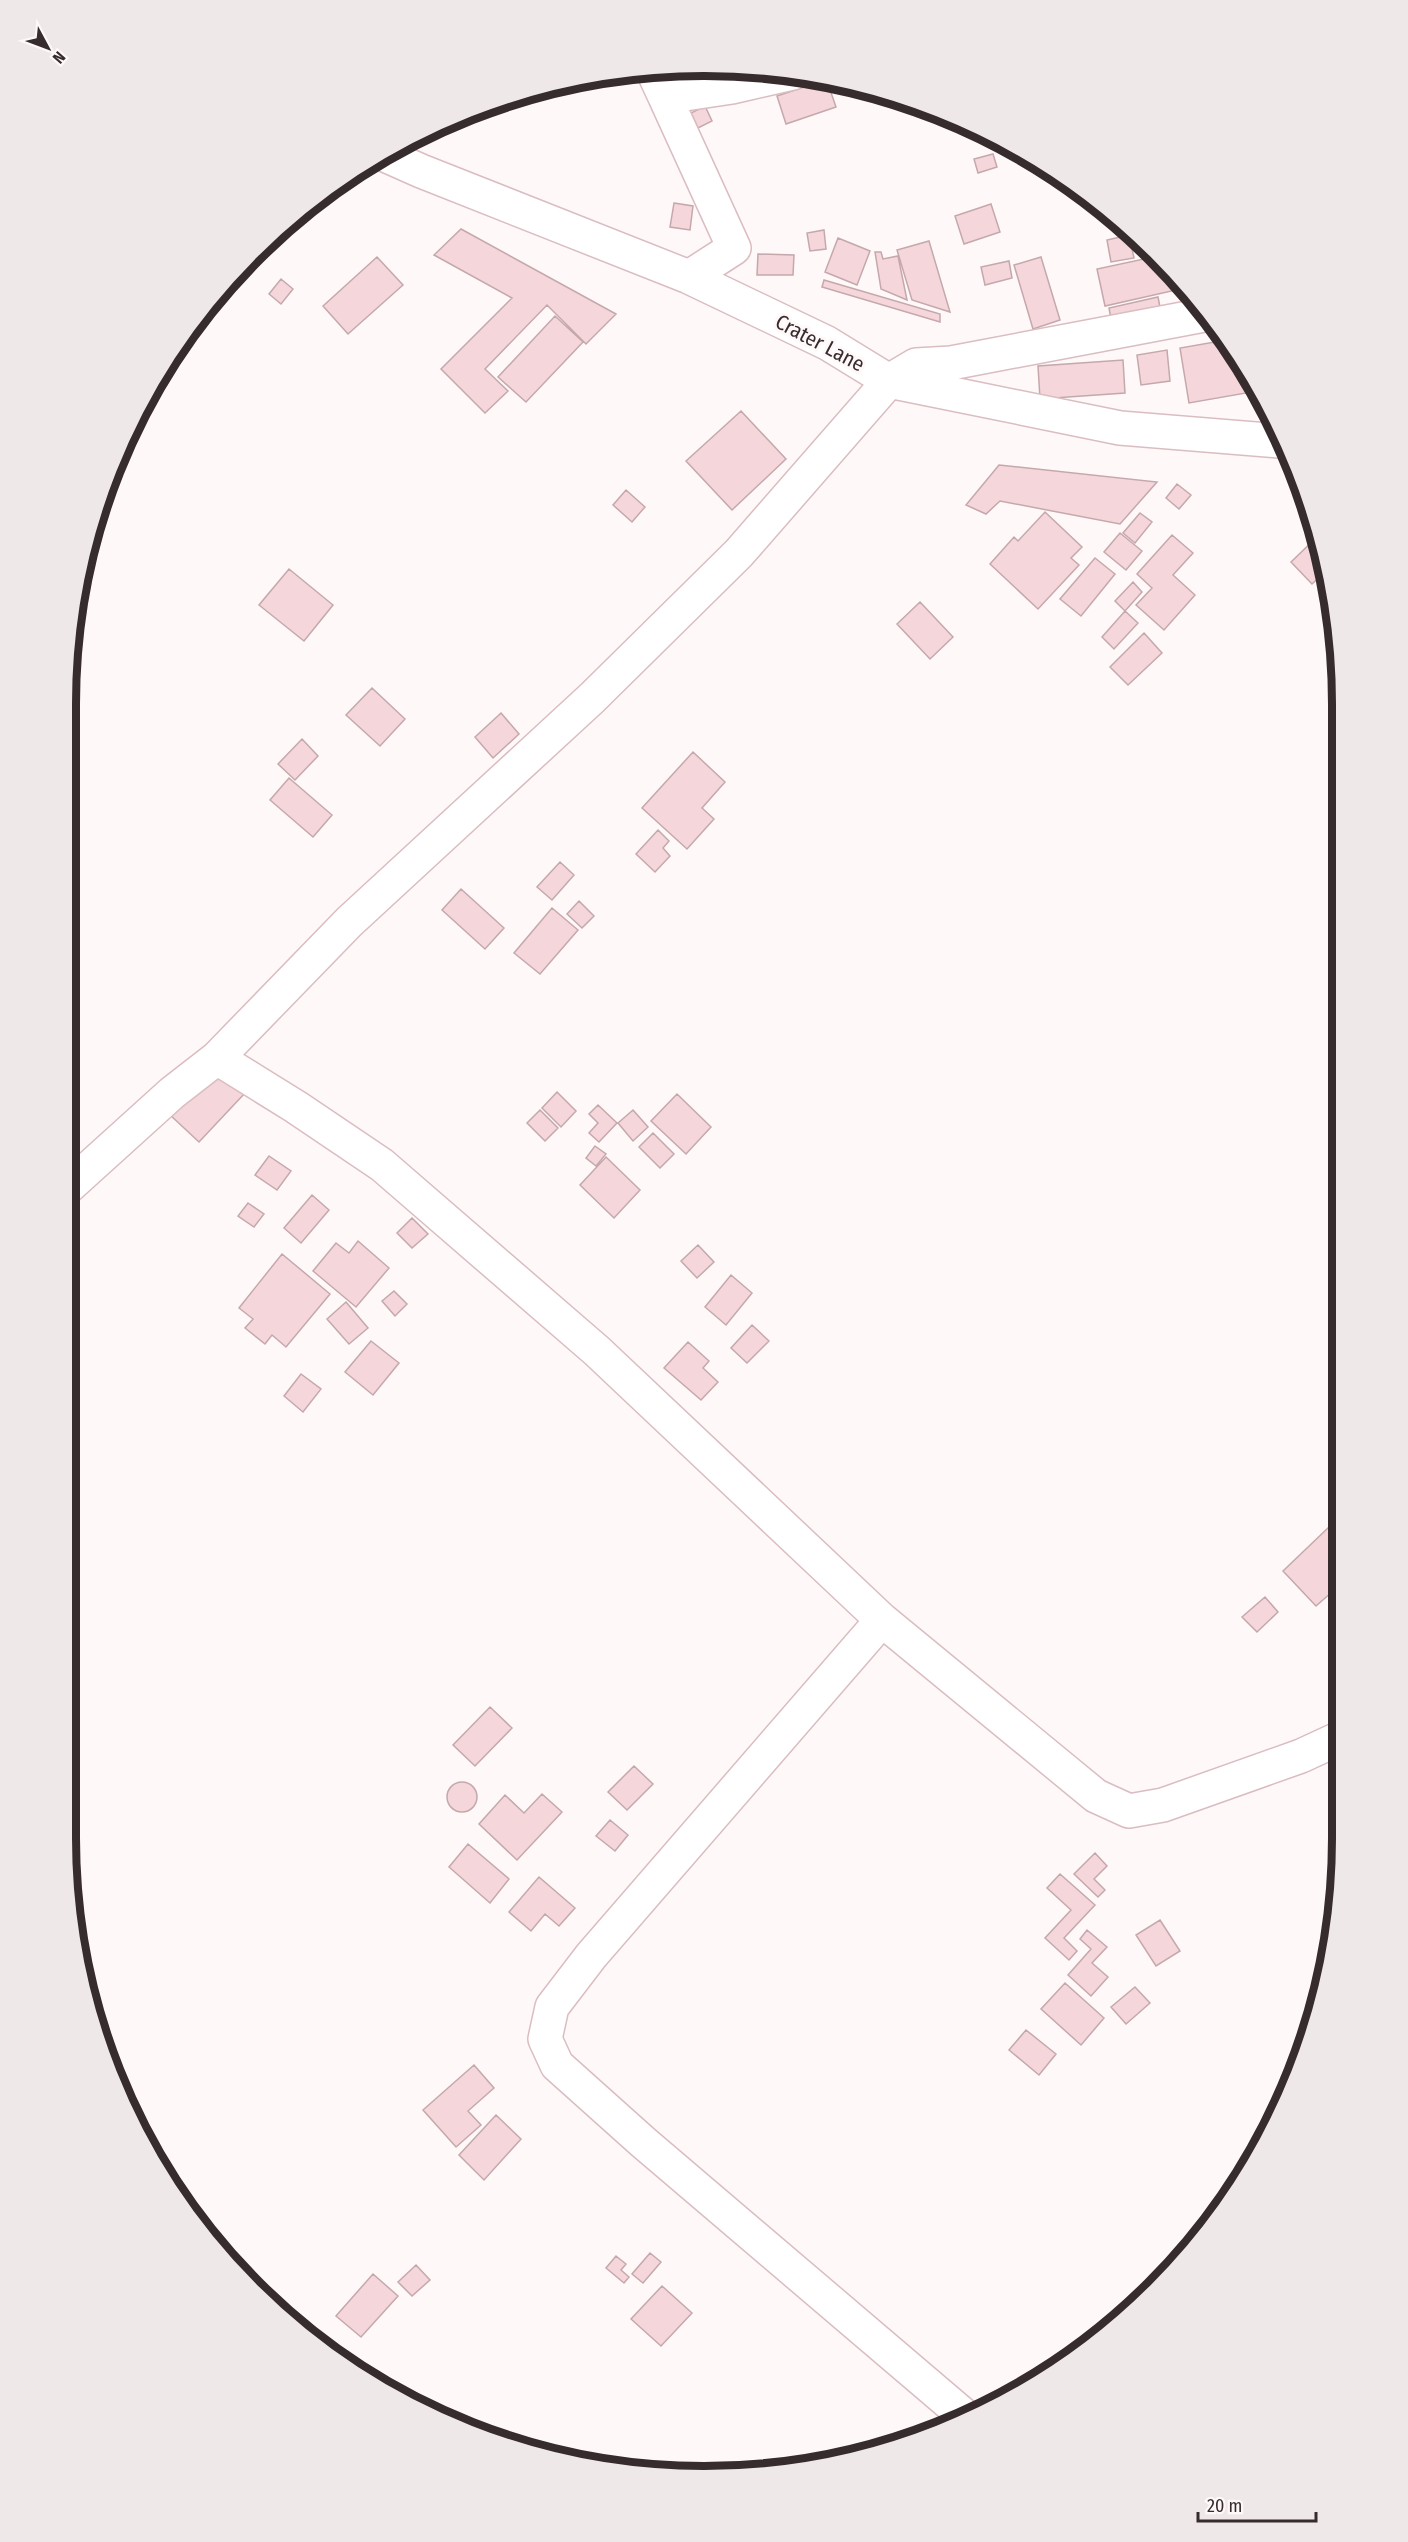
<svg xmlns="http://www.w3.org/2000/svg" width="1408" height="2542" viewBox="0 0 1408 2542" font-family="'Fira Sans Condensed',sans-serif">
	<rect width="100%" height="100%" fill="#fef8f9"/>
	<path fill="#f5d6da" stroke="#c5a8ac" stroke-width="1.5" d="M825 80 827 81 836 107 786 124 777 96Z
		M540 88 542 96 512 103 511 98Z
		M705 106 712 121 698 128 691 113Z
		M993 154 997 167 978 173 974 159Z
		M674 203 693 206 690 230 670 227Z
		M991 204 1000 232 964 244 955 216Z
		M461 229 616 314 586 344 547 305 485 369 508 391 485 413 441 369 512 298 434 255Z
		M824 230 826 249 810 251 807 233Z
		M1129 235 1134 258 1111 262 1107 240Z
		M838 238 870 251 857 285 825 272Z
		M929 241 950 312 912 300 897 250Z
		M875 252H881L883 259 898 256 907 300 881 289Z
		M758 254 794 255 793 275H757Z
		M377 257 403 285 348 334 323 306Z
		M1041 257 1060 320 1033 329 1014 265Z
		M1153 257 1173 280 1176 290 1105 306 1097 269Z
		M1009 261 1012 278 985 285 981 267Z
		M281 279 293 289 281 304 269 294Z
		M824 280 940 314V322L822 287Z
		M1158 297 1160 307 1111 319 1109 308Z
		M555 316 583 342 526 402 498 377Z
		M200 318 206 324 156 379Z
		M1226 340 1235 350 1250 380 1252 392 1189 403 1180 348Z
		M1167 350 1170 381 1141 385 1137 355Z
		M1123 360 1125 393 1040 399 1038 366Z
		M741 411 786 459 732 510 686 461Z
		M999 465 1157 482 1120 524 1000 501 986 514 966 505Z
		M1177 484 1191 495 1179 509 1166 498Z
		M626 490 645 507 632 522 613 505Z
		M1045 512 1082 547 1071 558 1079 565 1038 609 990 564 1014 537 1018 541Z
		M1140 513 1152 522 1135 543 1123 533Z
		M1120 533 1142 551 1126 570 1104 552Z
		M1172 535 1193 553 1173 575 1195 595 1164 630 1136 605 1152 588 1137 574Z
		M1317 537 1325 572 1312 584 1291 562Z
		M1095 558 1115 574 1081 616 1060 599Z
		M289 569 333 605 304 641 259 605Z
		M1133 582 1142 592 1125 611 1115 601Z
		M920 602 953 637 930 659 897 624Z
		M1125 611 1138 623 1114 649 1102 637Z
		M1144 633 1162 653 1128 685 1110 667Z
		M372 688 405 719 380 746 346 715Z
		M501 713 519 734 493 758 475 737Z
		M302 739 318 756 295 780 278 764Z
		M693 752 725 782 702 808 714 819 687 849 642 808Z
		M289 778 332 815 313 837 270 800Z
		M658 830 669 841 663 848 670 856 655 872 636 854Z
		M560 862 574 875 552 900 537 887Z
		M461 889 504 928 485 949 442 910Z
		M579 901 594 916 582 928 567 914Z
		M552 908 578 930 540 974 514 953Z
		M214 1065 245 1093 199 1142 169 1114Z
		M557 1092 576 1111 561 1127 542 1108Z
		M677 1094 711 1127 686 1154 651 1121Z
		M598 1105 617 1123 599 1142 589 1133 598 1123 589 1114Z
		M540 1110 558 1128 545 1141 527 1123Z
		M633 1110 648 1127 633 1141 618 1123Z
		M653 1133 674 1154 660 1168 639 1147Z
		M595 1146 606 1154 596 1166 586 1158Z
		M269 1156 291 1171 277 1190 255 1175Z
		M606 1157 640 1190 614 1218 580 1185Z
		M312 1195 329 1210 301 1243 284 1228Z
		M248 1203 264 1214 254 1227 238 1216Z
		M412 1218 428 1234 412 1248 397 1233Z
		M358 1241 389 1268 356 1307 313 1271 336 1243 349 1253Z
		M698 1245 714 1262 697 1278 681 1261Z
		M282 1254 330 1294 286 1347 272 1335 265 1344 245 1328 253 1319 239 1308Z
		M731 1275 752 1293 726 1325 705 1307Z
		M394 1291 407 1304 395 1316 382 1301Z
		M346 1302 368 1328 349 1344 327 1319Z
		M752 1325 769 1341 747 1363 731 1348Z
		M371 1341 399 1363 373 1395 345 1372Z
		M688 1342 709 1361 703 1368 718 1382 701 1400 664 1368Z
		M301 1374 321 1389 303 1412 284 1396Z
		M1330 1526 1340 1537V1585L1316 1606 1283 1571Z
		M1265 1597 1278 1612 1257 1632 1242 1617Z
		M490 1707 512 1728 475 1766 453 1745Z
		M634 1766 653 1784 627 1810 608 1792Z
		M447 1797a15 15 0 1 1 30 0a15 15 0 1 1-30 0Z
		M542 1794 562 1812 517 1860 479 1824 505 1795 524 1813Z
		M610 1820 628 1835 615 1851 596 1836Z
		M468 1844 509 1879 490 1903 449 1867Z
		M1095 1853 1107 1866 1094 1879 1105 1890 1098 1897 1074 1874Z
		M1060 1874 1095 1905 1064 1938 1077 1951 1069 1960 1045 1938 1071 1910 1047 1888Z
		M539 1877 575 1908 559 1926 545 1914 531 1931 509 1912Z
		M1160 1920 1180 1951 1156 1966 1136 1935Z
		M1087 1930 1107 1947 1092 1963 1108 1977 1091 1996 1068 1975 1091 1949 1080 1939Z
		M1065 1983 1104 2018 1081 2045 1041 2009Z
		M1135 1987 1150 2003 1126 2024 1111 2007Z
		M1026 2030 1056 2054 1039 2075 1009 2050Z
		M474 2065 494 2088 468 2111 481 2125 456 2147 423 2110Z
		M496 2115 521 2139 484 2180 459 2155Z
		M650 2253 661 2262 643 2283 632 2274Z
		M616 2256 626 2264 621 2270 629 2277 624 2283 606 2268Z
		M416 2265 430 2280 412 2296 398 2282Z
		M373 2274 398 2296 361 2337 336 2316Z
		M662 2286 692 2313 661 2346 631 2319Z"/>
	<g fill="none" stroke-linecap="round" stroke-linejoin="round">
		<g stroke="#dabdc1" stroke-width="36">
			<path id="street" d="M652 69 665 97 732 87 793 73
				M665 97 734 248 689 277
				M385 155 421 171 689 277 827 343 889 381 1120 428 1279 441
				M217 1058 296 1107 382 1165 597 1351 882 1620 1096 1796 1129 1811 1163 1805 1301 1756 1340 1738
				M67 1188 172 1093 217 1058 349 922 592 698 739 553 889 381 916 365 951 363 1204 315
				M882 1620 591 1956 552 2007 545 2039 557 2065 643 2142 967 2418"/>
		</g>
		<use href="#street" stroke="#fff" stroke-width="33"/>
	</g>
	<g text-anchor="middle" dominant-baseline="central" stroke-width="6" stroke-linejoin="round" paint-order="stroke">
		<g font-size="21" fill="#362b2d" stroke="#fef8f9">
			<text transform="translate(820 343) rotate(28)">Crater Lane</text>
		</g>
	</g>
	<path d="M0 0H1408V2542H0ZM704 76H704A628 628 0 0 1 1332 704V1838A628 628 0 0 1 704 2466H704A628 628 0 0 1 76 1838V704A628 628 0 0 1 704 76Z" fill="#eee8e9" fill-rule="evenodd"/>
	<path fill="none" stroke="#362b2d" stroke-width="8" d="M704 76H704A628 628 0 0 1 1332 704V1838A628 628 0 0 1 704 2466H704A628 628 0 0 1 76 1838V704A628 628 0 0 1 704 76Z"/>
	<g transform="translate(48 48) rotate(131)" stroke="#fef8f9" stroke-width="4.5" paint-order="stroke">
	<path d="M0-4.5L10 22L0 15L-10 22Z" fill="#362b2d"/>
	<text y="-9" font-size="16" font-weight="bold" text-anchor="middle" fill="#362b2d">N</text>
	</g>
	<path d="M1198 2512v9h118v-9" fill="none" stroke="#362b2d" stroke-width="3"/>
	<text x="1207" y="2512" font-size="18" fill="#362b2d" stroke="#fef8f9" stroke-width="4.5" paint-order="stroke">20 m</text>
</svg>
